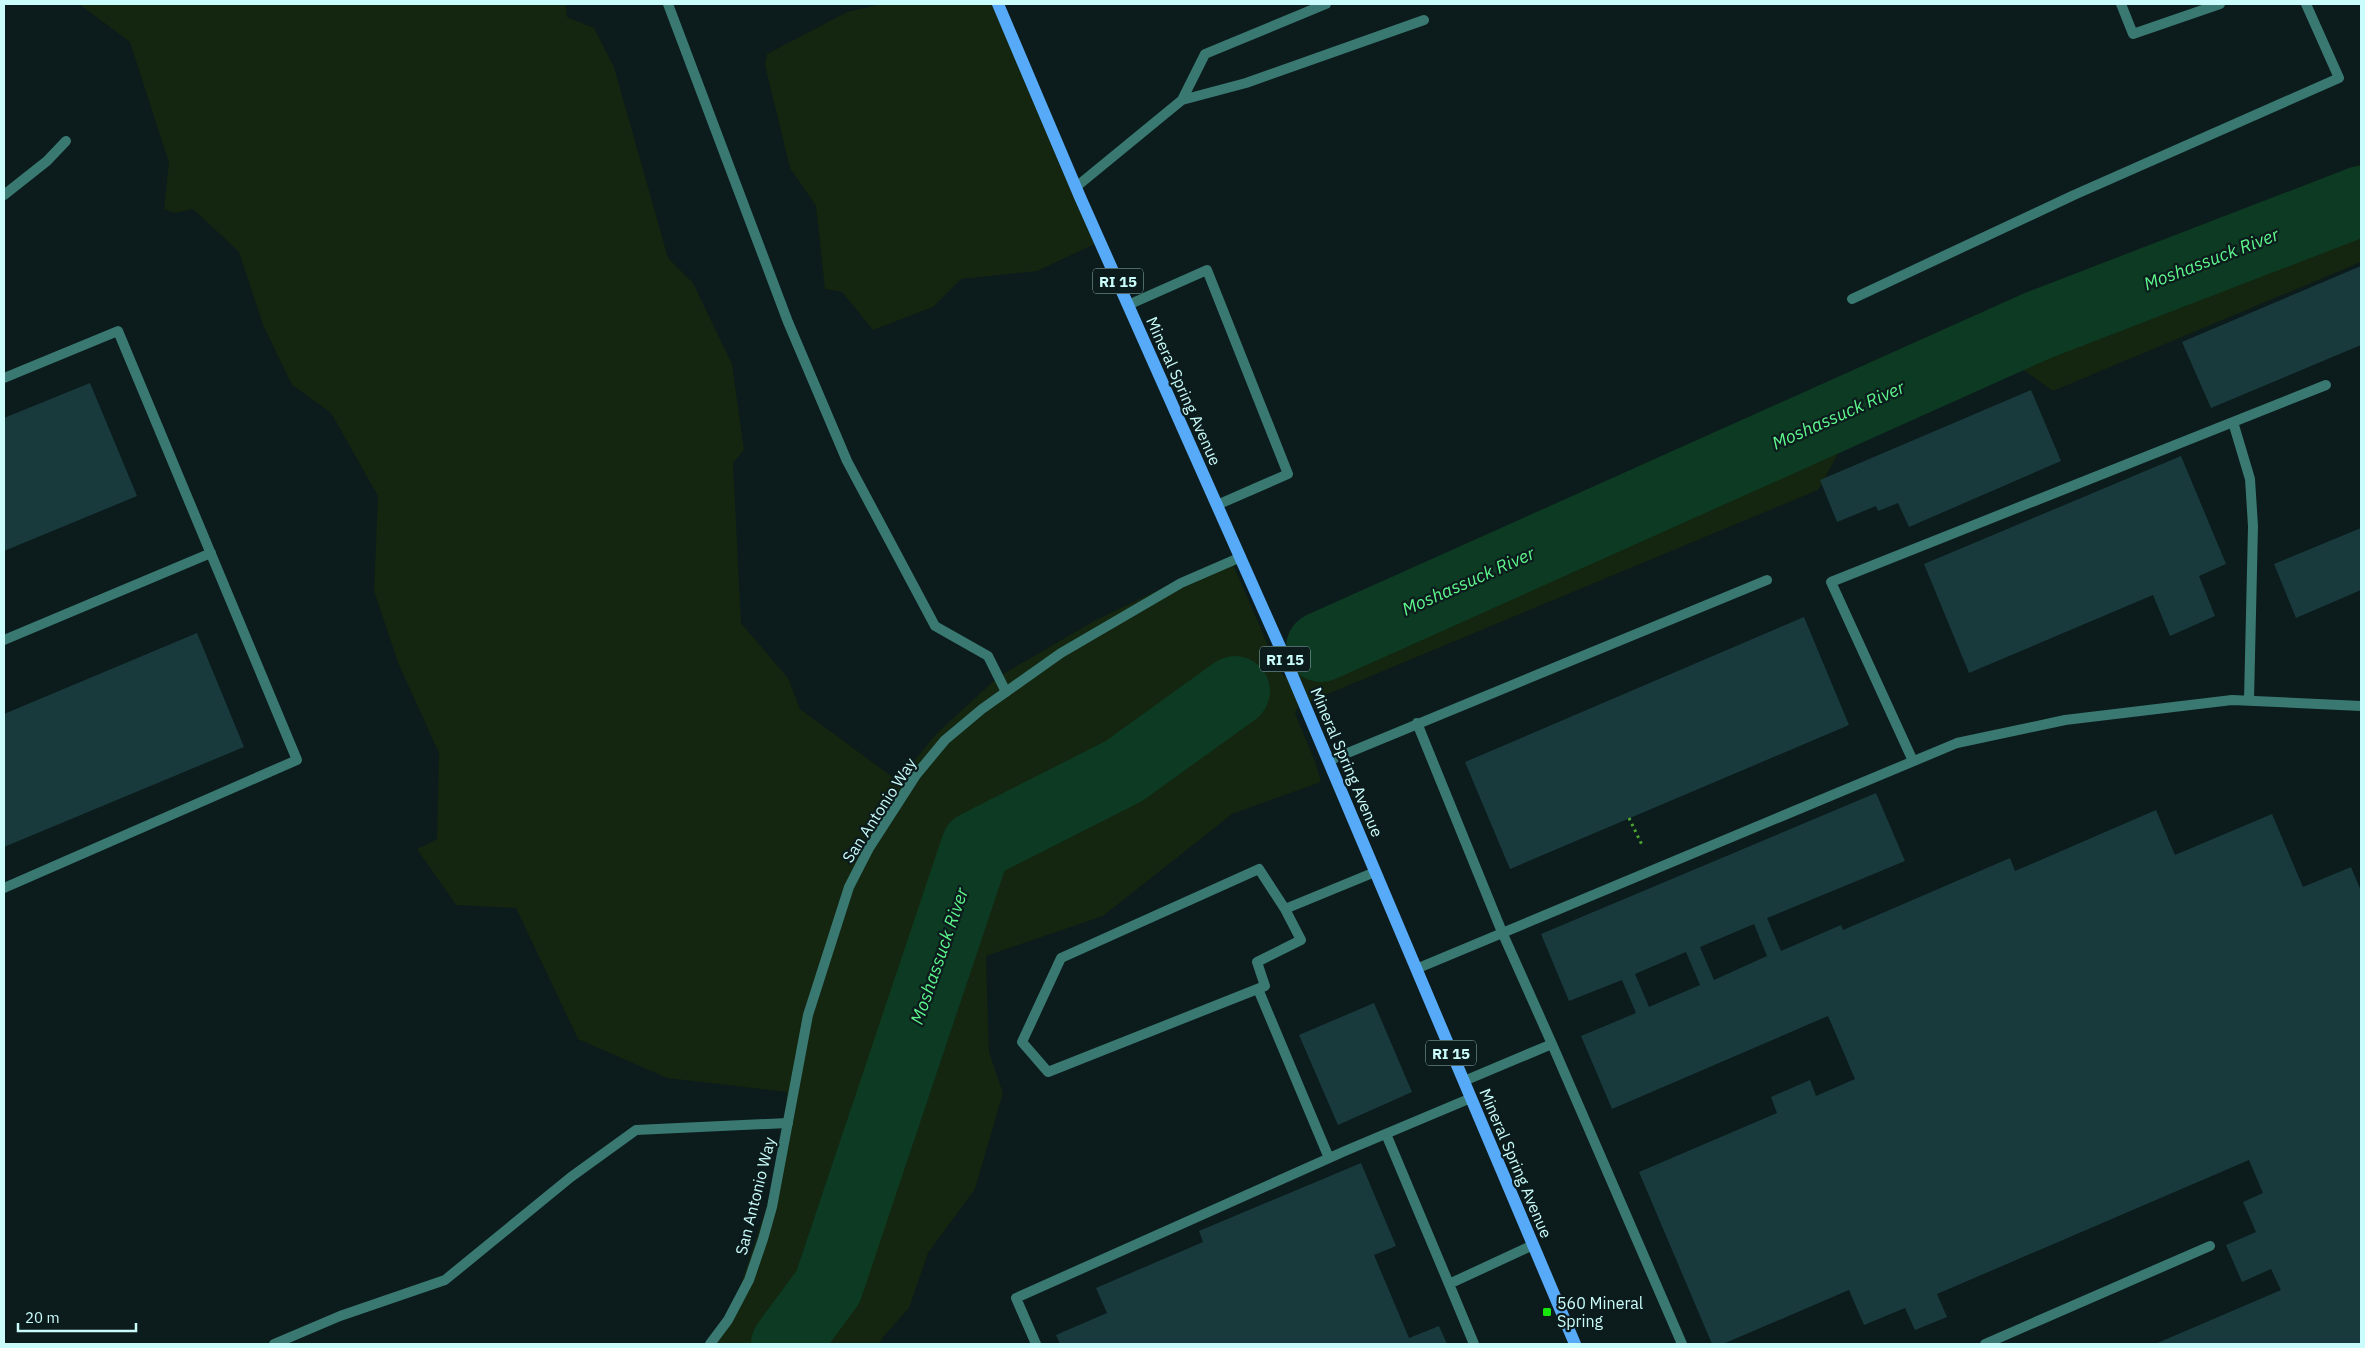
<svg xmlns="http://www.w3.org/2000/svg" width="2365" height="1348" viewBox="0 0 2365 1348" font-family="'IBM Plex Sans',sans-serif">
	<rect width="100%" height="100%" fill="#0c1b1c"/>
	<path fill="#142510" d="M79 4H566L567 17 594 28 614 67 668 258 693 283 732 364 744 450 733 463 741 623 788 678 800 709 894 778H900L936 734 998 677 1094 621 1214 563 1232 562 1274 659 1284 677 1378 631 1411 620 1541 558 1544 534 1568 499 1609 485 1966 327 2361 164V262L2053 391 2004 356 1862 410 1818 490 1299 706 1295 713 1316 764 1321 782 1232 814 1103 916 986 956 989 1052 1003 1093 975 1189 928 1253 909 1308 884 1336 879 1344H705L731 1315 772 1190 785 1125 787 1092 667 1078 578 1039 516 908 456 905 417 849 437 839 439 753 399 665 374 591 378 496 331 413 292 385 263 325 239 252 193 209 174 213 164 209 169 163 130 42Z
		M882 4H1003L1101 241 1037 271 961 279 933 307 873 330 842 292 825 289 816 206 790 168 765 65 767 54 847 12Z"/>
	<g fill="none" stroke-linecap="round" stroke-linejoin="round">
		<path stroke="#0d3a22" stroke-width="70" d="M1321 647 2039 325 2361 201
			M786 1344 828 1287 976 846 1124 771 1235 691"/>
	</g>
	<path fill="#193a3c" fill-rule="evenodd" d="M2361 266V345L2211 408 2182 342Z
		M90 383 137 496 4 551V418Z
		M2031 390 2061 461 1909 527 1898 503 1878 511 1876 506 1837 522 1820 480Z
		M2181 456 2226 564 2199 576 2215 616 2170 636 2153 595 1969 673 1924 564Z
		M2361 528V590L2296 618 2274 564Z
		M1804 617 1849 725 1510 869 1465 762Z
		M197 633 244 747 4 847V714Z
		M1876 793 1905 861 1767 918 1781 951 1841 925 1843 930 2010 858 2015 871 2156 810 2175 855 2272 814 2303 887 2351 867 2361 891V1344H2155L2281 1290 2271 1269 2242 1282 2226 1245 2256 1232 2243 1202 2263 1193 2249 1160 1937 1294 1947 1317 1915 1330 1905 1308 1864 1325 1849 1290 1723 1344H1712L1639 1172 1777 1113 1771 1097 1810 1080 1816 1096 1855 1079 1828 1016 1612 1109 1581 1036 1636 1013 1622 980 1569 1001 1541 934ZM1754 924 1767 956 1714 980 1700 947ZM1686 952 1700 985 1649 1007 1635 974Z
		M1374 1003 1412 1092 1338 1125 1299 1035Z
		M1361 1163 1396 1246 1374 1255 1409 1338 1439 1326 1447 1344H1060L1056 1335 1107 1313 1096 1288 1203 1242 1199 1231Z"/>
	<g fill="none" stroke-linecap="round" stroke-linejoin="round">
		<path stroke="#4ba732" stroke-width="3" stroke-dasharray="2.5 4" stroke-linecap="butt" d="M1629 818 1643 847"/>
		<path stroke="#397971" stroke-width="10" d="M668 4 788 322 847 461 935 626 988 656 1006 692
			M2121 4 2133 34 2220 4
			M1182 100 1246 83 1424 20
			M1076 187 1182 100 1205 54 1326 4
			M1852 299 2074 195 2339 78 2306 4
			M1128 305 1207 270 1288 474 1217 505
			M4 378 118 331 297 760 4 888
			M2233 422 2250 479 2253 526 2249 700
			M4 640 211 553
			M1417 723 1502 932 1552 1044 1464 1081
			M1328 761 1767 580
			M1913 761 1831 582 2326 385
			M1285 909 1301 940 1257 962 1265 986 1048 1072 1022 1042 1061 958 1259 869 1285 909 1375 872
			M1416 969 1957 743 2065 720 2232 700 2361 706
			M1258 989 1329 1158
			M1552 1044 1682 1344
			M1386 1134 1449 1284 1533 1245
			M1449 1284 1474 1344
			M274 1344 340 1316 445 1280 571 1177 636 1130 788 1123
			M1036 1344 1016 1298 1345 1151 1471 1098
			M1985 1344 2210 1246"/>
		<path stroke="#397971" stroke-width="10" d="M4 195 47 161 66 141
			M710 1344 728 1320 749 1280 763 1239 772 1207 808 1015 849 887 869 848 916 775 945 740 982 709 1061 653 1181 583 1241 557"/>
		<path stroke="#56aaf7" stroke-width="12" d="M998 4 1080 197 1284 656 1575 1344"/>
	</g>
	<rect fill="#17e60b" stroke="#0c1b1c" stroke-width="2" x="1542" y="1307" width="10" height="10" rx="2.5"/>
	<g text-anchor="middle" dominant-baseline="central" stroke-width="4.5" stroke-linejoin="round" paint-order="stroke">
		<g fill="#0c1b1c" stroke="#90b8b7" stroke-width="1">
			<rect x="1093" y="268.5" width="50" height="25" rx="4"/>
			<rect x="1260" y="646.5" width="50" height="25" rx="4"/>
			<rect x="1426" y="1040.5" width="50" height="25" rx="4"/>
		</g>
		<g font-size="15" font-weight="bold" fill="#c9fcfa">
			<text x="1118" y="281">RI 15</text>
			<text x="1285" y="659">RI 15</text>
			<text x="1451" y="1053">RI 15</text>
		</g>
		<g font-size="16" fill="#c9fcfa" stroke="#0c1b1c">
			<text transform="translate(1184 391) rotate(66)">Mineral Spring Avenue</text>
			<text transform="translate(1347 762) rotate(67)">Mineral Spring Avenue</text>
			<text transform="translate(879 810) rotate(-57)">San Antonio Way</text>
			<text transform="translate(1516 1163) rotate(67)">Mineral Spring Avenue</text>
			<text transform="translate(755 1196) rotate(-76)">San Antonio Way</text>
		</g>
		<g font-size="16" fill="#c9fcfa" stroke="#0c1b1c" text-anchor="start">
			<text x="1557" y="1303">560 Mineral<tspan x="1557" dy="18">Spring</tspan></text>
		</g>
		<g font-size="18" font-style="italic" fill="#5df78d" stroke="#0c1b1c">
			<text transform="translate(2211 259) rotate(-21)">Moshassuck River</text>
			<text transform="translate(1838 415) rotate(-24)">Moshassuck River</text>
			<text transform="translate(1468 581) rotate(-24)">Moshassuck River</text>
			<text transform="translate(939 956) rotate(-71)">Moshassuck River</text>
		</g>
	</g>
	<rect width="2365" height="1348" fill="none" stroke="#c9fcfa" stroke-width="10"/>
	<path d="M18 1323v8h118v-8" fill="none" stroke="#c9fcfa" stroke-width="2.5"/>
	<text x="25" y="1323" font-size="15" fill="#c9fcfa" stroke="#0c1b1c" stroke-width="4" paint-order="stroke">20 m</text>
</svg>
